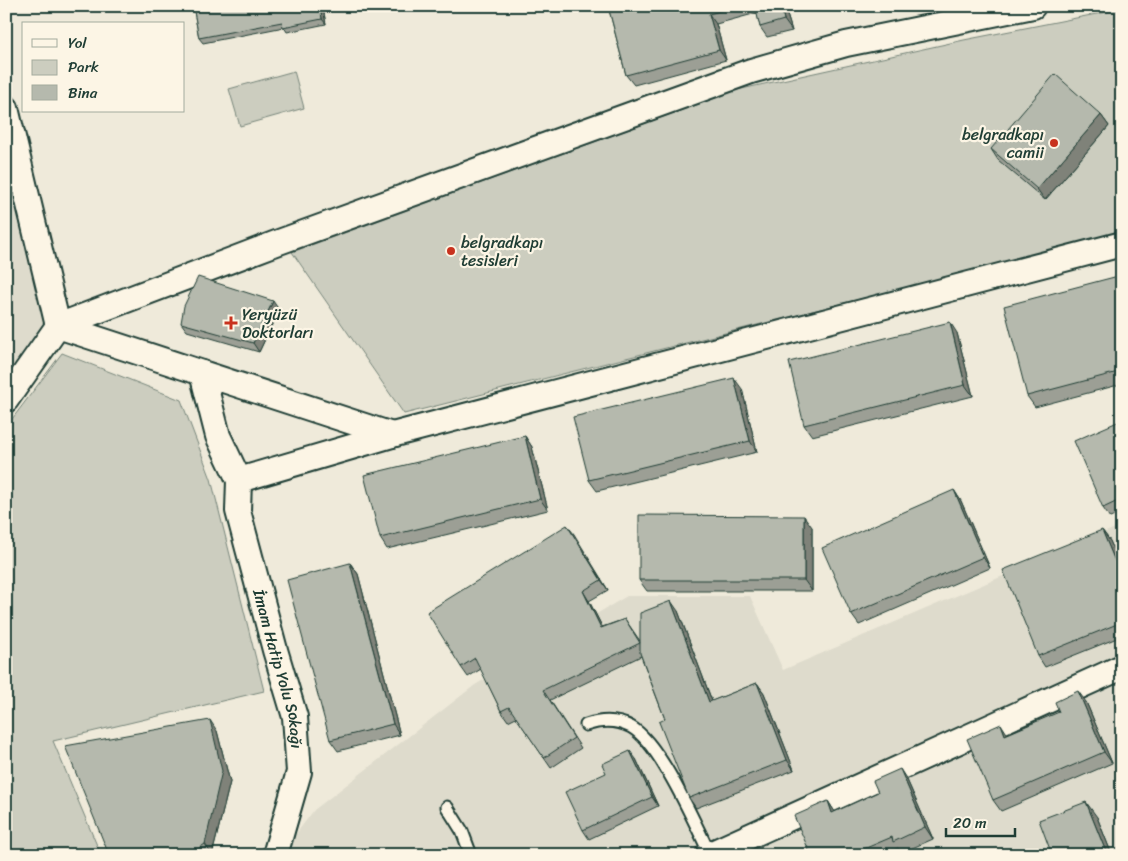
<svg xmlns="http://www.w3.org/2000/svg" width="1128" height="861" viewBox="0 0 1128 861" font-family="Sriracha,sans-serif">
	<rect width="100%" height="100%" fill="#efeada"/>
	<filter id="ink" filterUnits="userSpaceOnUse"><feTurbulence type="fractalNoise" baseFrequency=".02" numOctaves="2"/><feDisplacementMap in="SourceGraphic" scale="10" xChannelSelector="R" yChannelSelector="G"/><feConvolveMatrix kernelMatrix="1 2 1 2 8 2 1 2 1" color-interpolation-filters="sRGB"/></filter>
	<g filter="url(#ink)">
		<path fill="#dedbcc" d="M6 155 45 321 6 375Z
			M1122 525V855H280L314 810 475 685 627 596H750L783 670Z"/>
		<path fill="#cccdbf" stroke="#76857a" d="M1122 9V233L404 414 292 252 737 90 964 40Z
			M294 71 304 108 240 126 229 89Z
			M62 353 181 400 211 479 264 691 53 741 101 855H6V427Z"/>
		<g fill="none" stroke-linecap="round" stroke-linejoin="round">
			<g stroke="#1f3d34" stroke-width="15">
				<path id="service" d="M586 725C601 720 616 719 631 727 660 743 694 822 710 854
					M447 807 462 831 471 855"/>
			</g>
			<g stroke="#1f3d34" stroke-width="28">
				<g id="minor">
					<path d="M6 108 58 326"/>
					<path d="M58 326 279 242 751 71 846 44 1033 6"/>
					<path d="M58 326 392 435"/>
					<path id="s1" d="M202 373 218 436 239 480 238 511 275 650 295 717 299 772 275 855"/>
					<path d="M6 400 58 326"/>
					<path d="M239 480 392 435 1122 244"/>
					<path d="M708 855 1122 667"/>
				</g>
			</g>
			<use href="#service" stroke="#fcf5e5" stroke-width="11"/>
			<use href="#minor" stroke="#fcf5e5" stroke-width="24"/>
		</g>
		<path fill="#9c9f95" stroke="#1f3d34" d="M193 6H333L323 8 326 24 287 32 284 27 203 43 199 38Z
			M608 6H792L785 8 792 31 767 37 760 27 757 13 716 24 726 60 634 85 626 75Z
			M1101 115 1109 126 1045 200 998 160 991 149Z
			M1122 275V384L1035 407 1027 396Z
			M279 310 259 352 187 331 181 323Z
			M957 333 973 396 812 436 804 425Z
			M742 389 757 452 597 491 589 480Z
			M1122 420V513L1110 518 1103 508Z
			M525 436 532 447 548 510 387 549 380 538Z
			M954 490 961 501 990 568 859 625 851 614Z
			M567 525 608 590 589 601 602 627 625 619 640 641 678 611 712 701 757 683 764 693 794 770 696 808 689 798 665 719 641 656 550 700 581 748 551 768 516 717 508 721 501 711 481 669 468 677 461 667Z
			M812 527V591H647L639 580Z
			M1102 530 1110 541 1122 570V636L1045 667 1038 656Z
			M350 563 358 574 400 735 338 751 330 740Z
			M1086 702 1112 763 1001 811 993 800 1007 734Z
			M217 731 230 782 212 855H109Z
			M636 759 658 806 589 839 583 830Z
			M907 780 933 839 901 853 898 848 883 855H811L828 801 835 812Z
			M1097 817 1112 855H1052Z"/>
		<path fill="#7f8279" stroke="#1f3d34" d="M320 6H321L323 8 326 24 322 19Z
			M781 6H784L785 8 792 31 784 20Z
			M709 14 716 24 726 60 719 50Z
			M1101 115 1109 126 1045 200 1037 189Z
			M273 301 279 310 259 352 253 343Z
			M950 322 957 333 973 396 965 385Z
			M734 378 742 389 757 452 750 441Z
			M525 436 532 447 548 510 540 499Z
			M954 490 961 501 990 568 983 557Z
			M804 516 812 527V591L804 580Z
			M567 525 574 534 608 590 601 580Z
			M1102 530 1110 541 1122 570V578Z
			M350 563 358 574 400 735 393 724Z
			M583 591 589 601 608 638 601 628Z
			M671 601 678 611 716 712 709 702Z
			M757 683 764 693 794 770 787 760Z
			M1078 691 1086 702 1112 763 1104 752Z
			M210 720 217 731 230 782 212 855 205 844Z
			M1001 724 1008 735H1005Z
			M630 751 636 759 658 806 652 797Z
			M900 769 907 780 933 839 925 827Z
			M828 801 835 812 832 813Z
			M1086 802 1097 817 1112 855H1108L1106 852Z"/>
		<path fill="#b5b9ad" stroke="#1f3d34" d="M193 6H320L322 19 283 27 282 22 199 38Z
			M608 6H737L709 14 719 50 626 75Z
			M755 6H781L784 20 760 27Z
			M1055 74 1101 115 1037 189 991 149Z
			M1122 275V371L1027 396 1004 306Z
			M198 277 273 301 253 343 181 323 184 306Z
			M950 322 965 385 804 425 789 362Z
			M734 378 750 441 589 480 573 417Z
			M1122 420V499L1103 508 1074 441Z
			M525 436 540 499 380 538 364 475Z
			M954 490 983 557 851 614 822 548Z
			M639 515 804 516V580H639Z
			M567 525 601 580 583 591 601 628 625 619 640 643V613L671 601 709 702 757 683 787 760 689 798 659 722 665 719 640 653V643L543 690 574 738 544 758 509 707 501 711 475 658 461 667 427 612Z
			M1102 530 1122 578V622L1038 656 1003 570Z
			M350 563 393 724 330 740 287 580Z
			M1078 691 1104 752 993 800 967 739 1001 724 1005 735 1059 712 1055 702Z
			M210 720 222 771 205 844 189 855H109L65 746Z
			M630 751 652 797 583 830 565 792 606 773 602 764Z
			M900 769 925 827 893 842 892 837 852 854V855H811L794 816 828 801 832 813 878 792 873 781Z
			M1086 802 1106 852 1098 855H1052L1039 820Z"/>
	</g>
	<g fill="#c8321e" stroke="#fcf5e5" stroke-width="2">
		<circle cx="1054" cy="143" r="5"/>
		<circle cx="451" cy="251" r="5"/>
		<path d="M228.5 315.5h5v5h5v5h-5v5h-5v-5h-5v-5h5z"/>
	</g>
	<g text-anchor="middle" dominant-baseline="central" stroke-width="4.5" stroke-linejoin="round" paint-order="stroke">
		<g font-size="16" fill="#1f3d34" stroke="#fcf5e5" text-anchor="start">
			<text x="1044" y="134" text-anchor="end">belgradkapı<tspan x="1044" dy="18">camii</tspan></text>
			<text x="461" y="242">belgradkapı<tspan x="461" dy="18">tesisleri</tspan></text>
			<text x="242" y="314">Yeryüzü<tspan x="242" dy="18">Doktorları</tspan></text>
		</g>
		<g font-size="16" fill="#1f3d34" stroke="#fcf5e5">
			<text stroke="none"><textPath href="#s1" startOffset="308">İmam Hatip Yolu Sokağı</textPath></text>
		</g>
	</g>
	<rect width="1128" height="861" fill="none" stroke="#fcf5e5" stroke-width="25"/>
	<rect x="12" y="12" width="1103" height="836" fill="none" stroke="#1f3d34" stroke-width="2" filter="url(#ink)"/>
	<rect x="22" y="22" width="162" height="90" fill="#fcf5e5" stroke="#a4ab9e"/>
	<rect x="32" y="39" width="25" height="8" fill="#fcf5e5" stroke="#a4ab9e"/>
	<text x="68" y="48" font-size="15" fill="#1f3d34">Yol</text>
	<rect x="32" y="60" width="25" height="15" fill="#cccdbf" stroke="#a4ab9e"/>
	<text x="68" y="72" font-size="15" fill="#1f3d34">Park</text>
	<rect x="32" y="85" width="25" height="15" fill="#b5b9ad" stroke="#a4ab9e"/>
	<text x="68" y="98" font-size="15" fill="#1f3d34">Bina</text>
	<path d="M946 828v8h69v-8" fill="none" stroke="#1f3d34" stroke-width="2.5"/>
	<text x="953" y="828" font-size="15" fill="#1f3d34" stroke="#fcf5e5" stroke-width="4" paint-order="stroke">20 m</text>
</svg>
